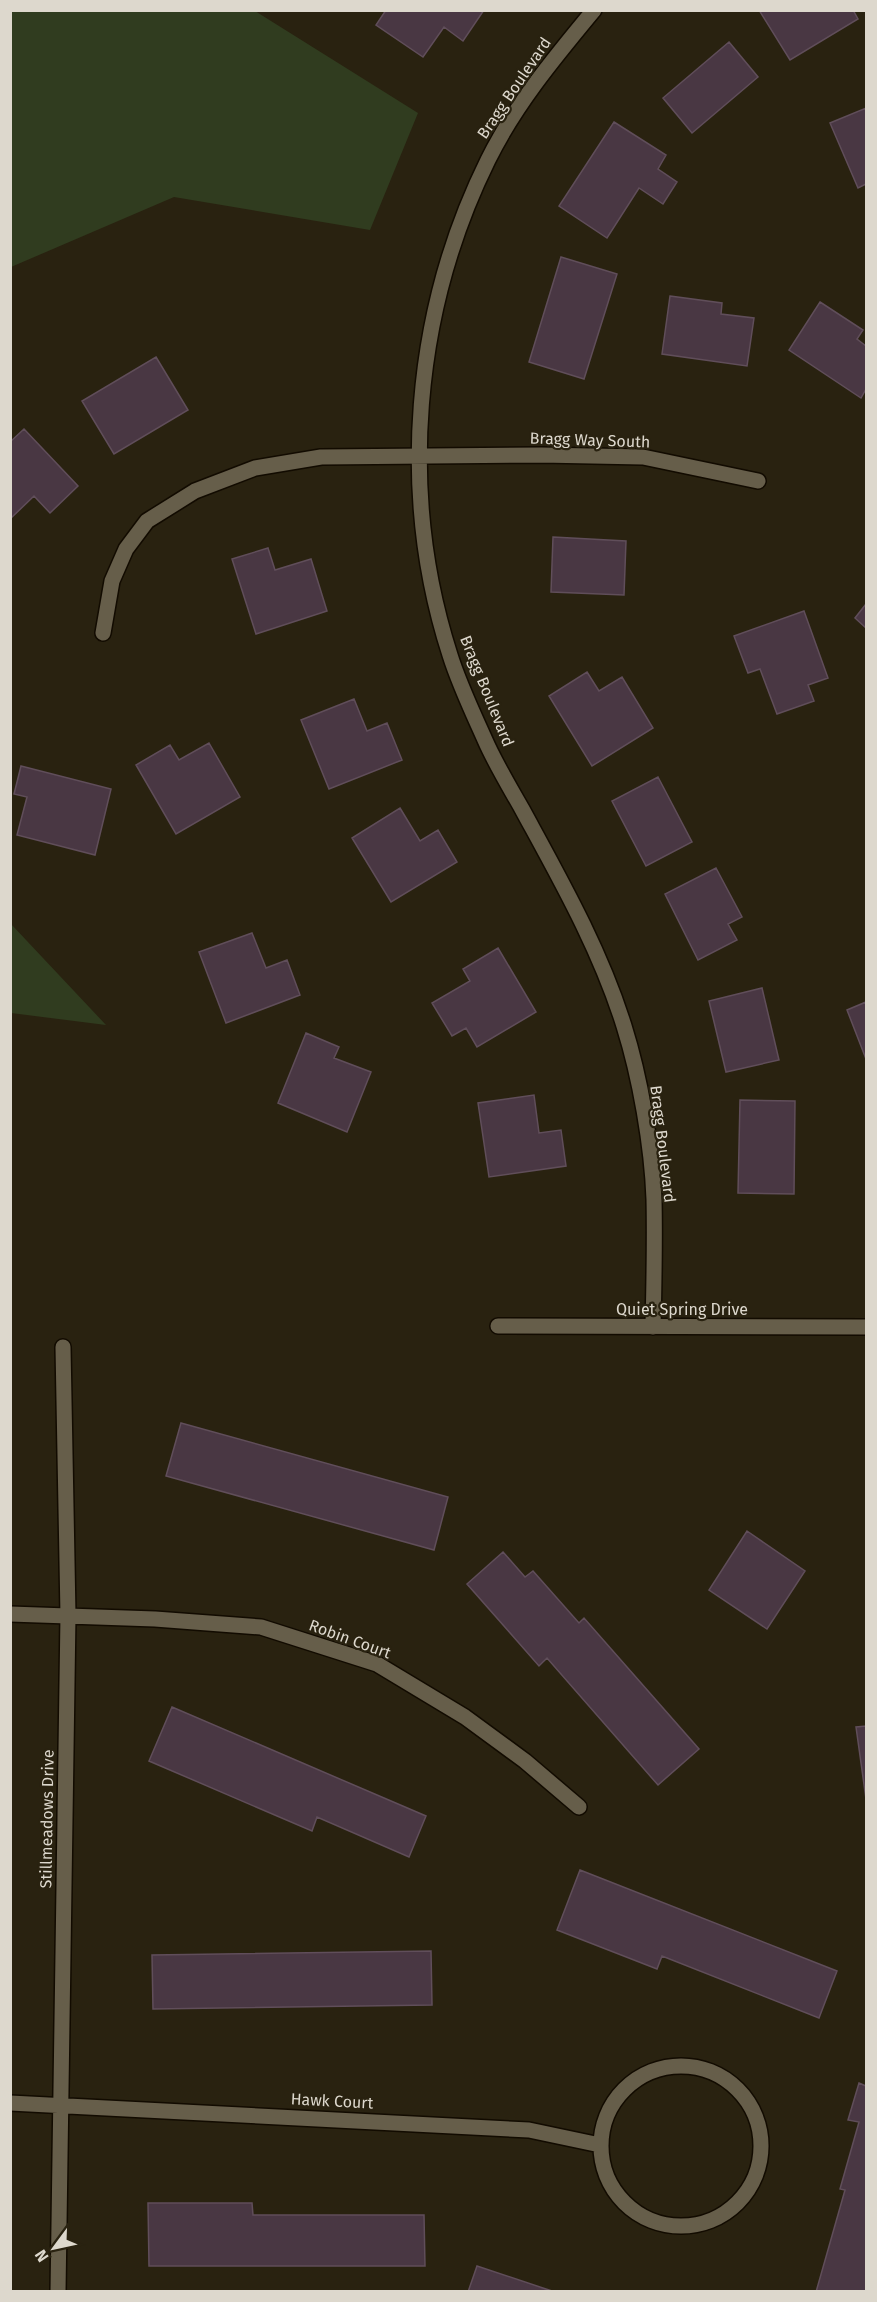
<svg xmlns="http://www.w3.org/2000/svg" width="877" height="2302" viewBox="0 0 877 2302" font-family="'Fira Sans',sans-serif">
	<rect width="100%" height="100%" fill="#292210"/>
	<path fill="#303c1f" d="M11 10 255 11 418 113 370 230 174 197 11 267Z
		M11 924 106 1025 11 1013Z"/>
	<path fill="#493743" stroke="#604e5a" stroke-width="1.5" d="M386 10H484L463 41 444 27 423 57 376 25Z
		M759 10H853L858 19 790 60Z
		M729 42 758 77 692 133 663 98Z
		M866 108V184L858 188 830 123Z
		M614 122 666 155 658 169 677 182 663 204 639 188 607 238 559 206Z
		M561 257 617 274 584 379 529 362Z
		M670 296 722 303 721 314 754 318 747 366 662 354Z
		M820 302 863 330 857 339 866 346V389L861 398 789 350Z
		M156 357 188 410 114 454 82 401Z
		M24 429 78 486 50 513 34 496 10 519V442Z
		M553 537 626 541 624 595 551 592Z
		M268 548 275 570 311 559 327 611 256 634 232 559Z
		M866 604V628L855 618Z
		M804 611 828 678 808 685 814 701 777 714 760 669 748 673 734 636Z
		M587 672 599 691 622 677 653 728 592 766 549 696Z
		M354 699 367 731 387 723 402 760 329 789 301 720Z
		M209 743 240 797 176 834 136 765 170 745 179 760Z
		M21 766 111 789 95 855 17 835 27 797 14 794Z
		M658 777 692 842 646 866 612 801Z
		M400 808 420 841 438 830 457 862 391 902 352 838Z
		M716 868 742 917 728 924 737 940 698 960 665 894Z
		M252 933 266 968 287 960 300 995 226 1023 199 952Z
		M498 948 536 1012 477 1047 466 1028 452 1036 432 1003 470 981 463 969Z
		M762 988 779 1060 726 1072 709 1001Z
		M866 1002V1059L847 1010Z
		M306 1033 339 1047 334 1058 371 1072 347 1132 278 1103Z
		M534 1095 539 1133 561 1130 566 1166 489 1177 478 1103Z
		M740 1100 795 1101 794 1194 738 1193Z
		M181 1423 448 1497 434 1550 166 1476Z
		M747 1531 805 1571 767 1629 709 1590Z
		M503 1552 525 1577 533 1571 579 1623 584 1618 699 1749 658 1785 547 1658 539 1666 467 1584Z
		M172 1707 426 1816 409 1857 317 1817 312 1831 149 1761Z
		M866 1726V1799L856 1727Z
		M580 1870 837 1971 819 2018 662 1956 657 1969 557 1930Z
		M431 1951 432 2005 153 2009 152 1955Z
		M859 2083 866 2086V2292H816L845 2190 840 2189 859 2122 848 2120Z
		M148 2203H252L253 2215H424L425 2266H149Z
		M477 2266 555 2292H468Z"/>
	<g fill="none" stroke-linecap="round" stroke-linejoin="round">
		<g stroke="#120b00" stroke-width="18">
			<path id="minor" d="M594 10C555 57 515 105 488 160 413 312 398 494 450 655 459 684 473 713 485 740 495 763 509 786 522 809 560 879 600 949 624 1026 640 1077 652 1145 654 1199 655 1242 654 1284 653 1327
				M103 633 112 581 126 549 147 521 195 491 255 468 321 457 541 455 643 457 758 481
				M498 1326 866 1327
				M10 1614 155 1619 261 1627 377 1664 465 1717 525 1761 579 1807
				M601 2146a80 80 0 1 1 160 0a80 80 0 1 1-160 0Z
				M10 2103 529 2130 600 2145
				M58 2292 68 1615 63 1347"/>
		</g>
		<use href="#minor" stroke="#665e4a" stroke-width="15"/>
	</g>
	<g text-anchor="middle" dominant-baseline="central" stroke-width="4.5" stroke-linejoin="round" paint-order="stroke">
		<g font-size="16" fill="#ddd8cd" stroke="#292210">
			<text transform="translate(514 88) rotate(-56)">Bragg Boulevard</text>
			<text transform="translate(590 440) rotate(2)">Bragg Way South</text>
			<text transform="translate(487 691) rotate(68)">Bragg Boulevard</text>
			<text transform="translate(663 1144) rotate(83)">Bragg Boulevard</text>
			<text x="682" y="1309">Quiet Spring Drive</text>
			<text transform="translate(350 1639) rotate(20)">Robin Court</text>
			<text transform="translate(47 1819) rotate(-89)">Stillmeadows Drive</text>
			<text transform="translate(332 2101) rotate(3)">Hawk Court</text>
		</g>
	</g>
	<rect width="877" height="2302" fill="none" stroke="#ddd8cd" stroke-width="24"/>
	<g transform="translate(54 2248) rotate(237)" stroke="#292210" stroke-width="4.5" paint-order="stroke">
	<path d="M0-4.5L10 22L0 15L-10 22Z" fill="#ddd8cd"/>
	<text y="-9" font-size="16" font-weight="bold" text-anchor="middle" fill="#ddd8cd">N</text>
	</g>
</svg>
